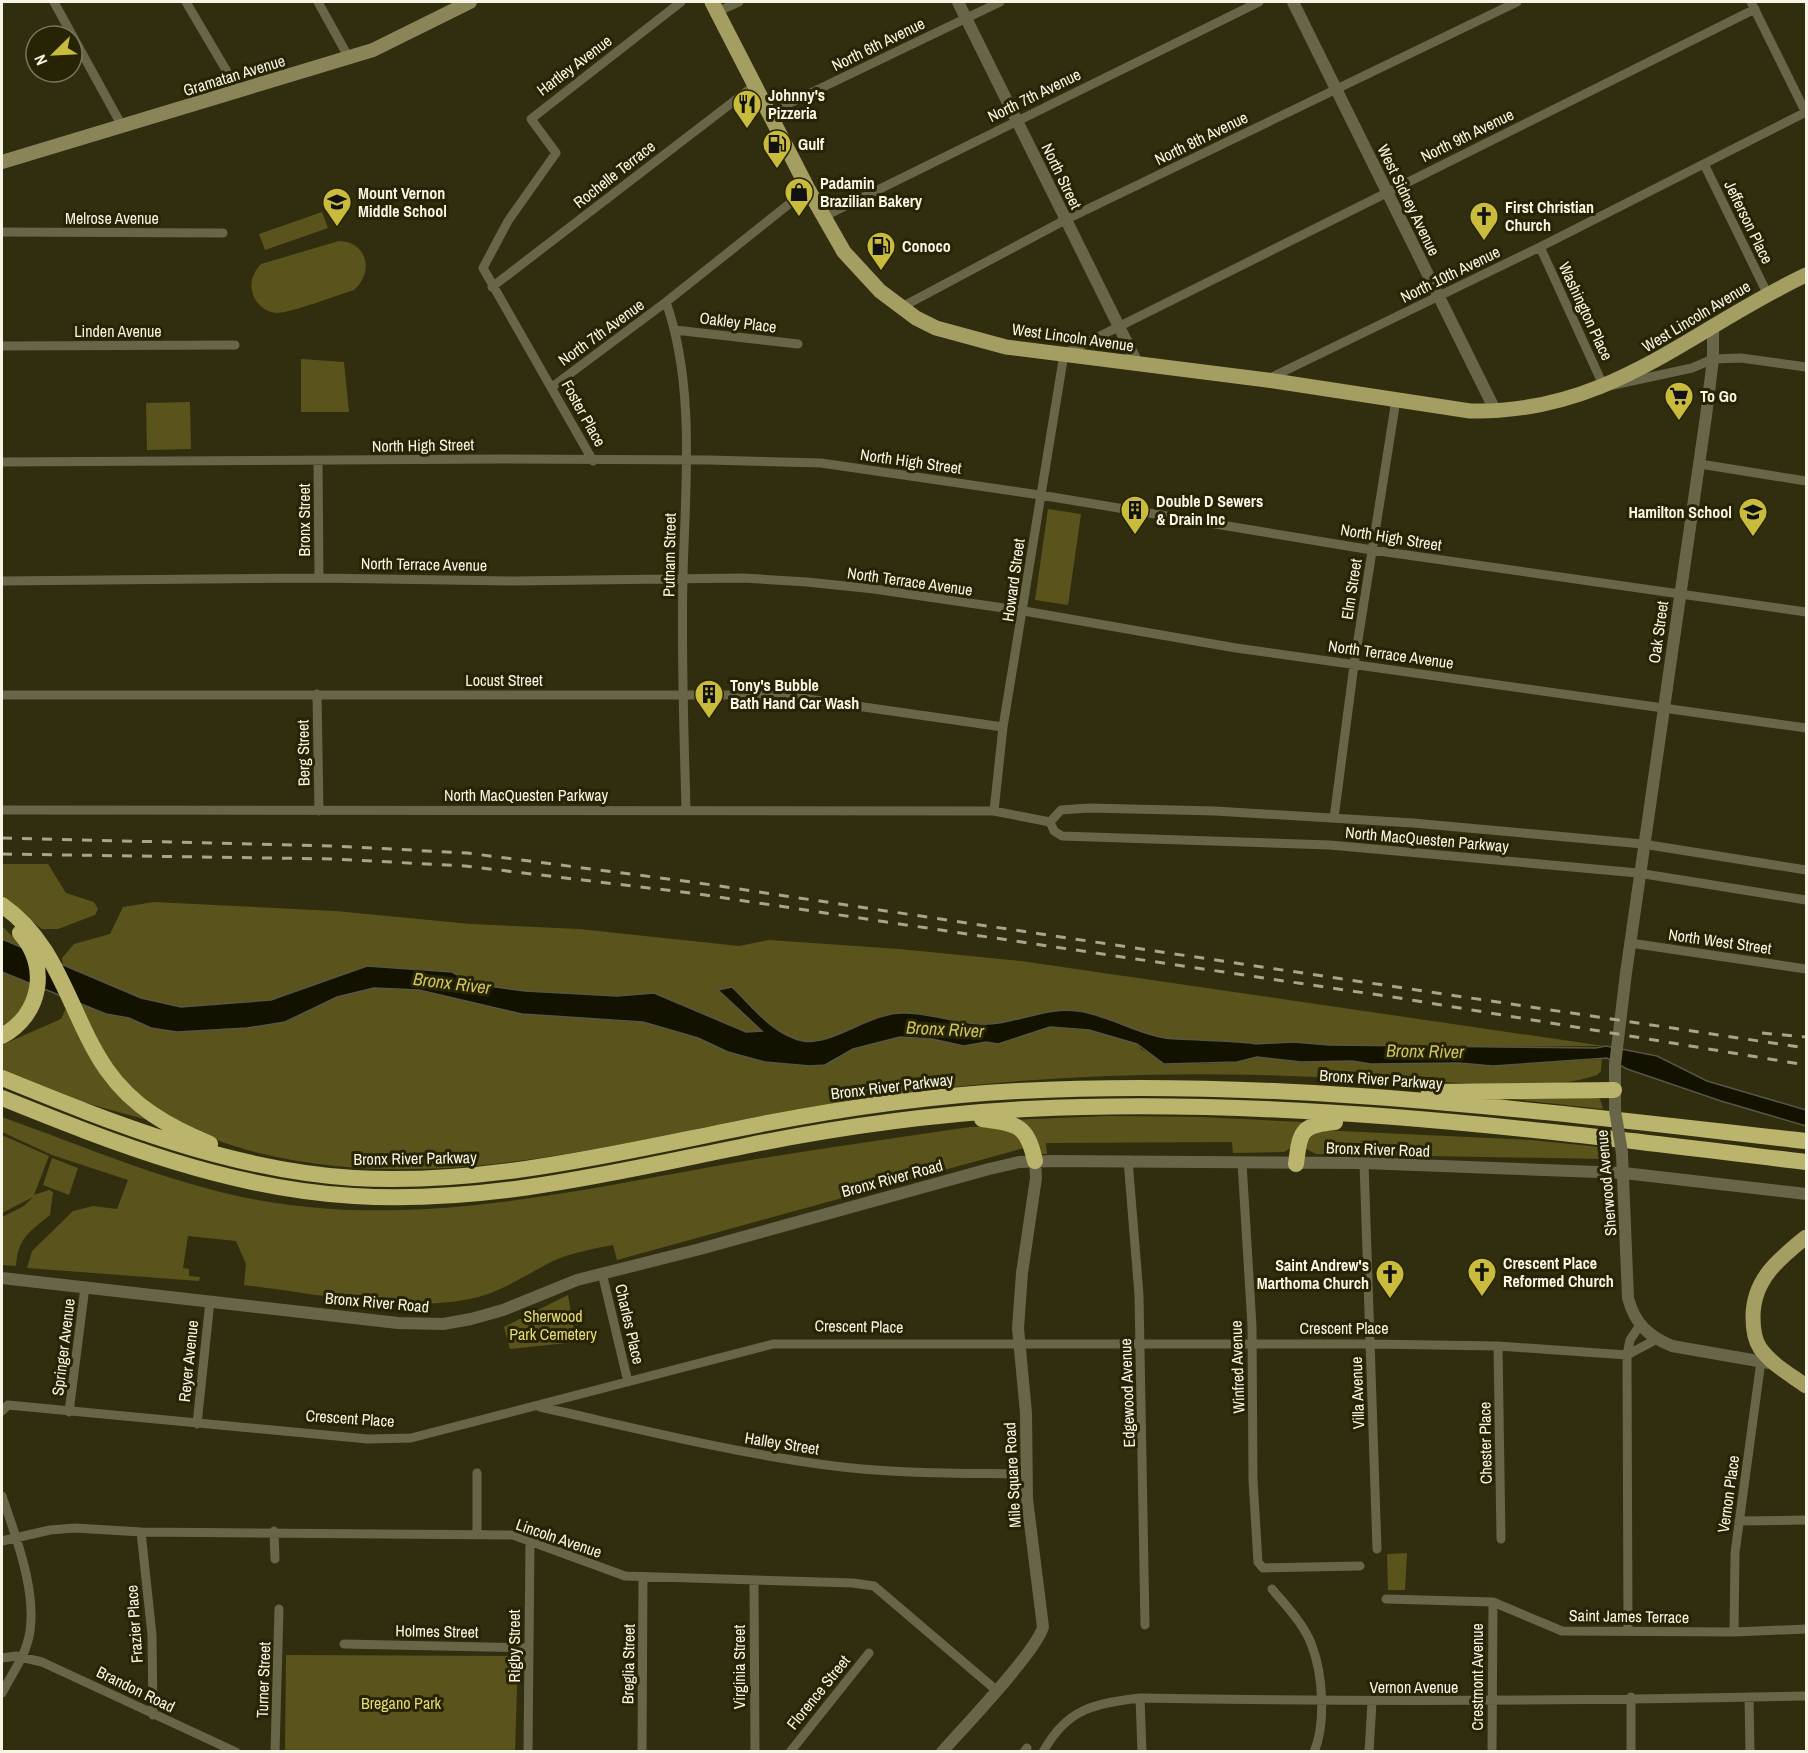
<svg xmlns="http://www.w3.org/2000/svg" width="1808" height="1753" viewBox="0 0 1808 1753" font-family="'Archivo Narrow',sans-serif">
	<rect width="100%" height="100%" fill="#312d0f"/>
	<path fill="#5a541c" d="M322 212 328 228 265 250 259 234Z
		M339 241C368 242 374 272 354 290 338 295 290 313 277 313 266 313 255 303 253 294 249 282 253 273 261 264Z
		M301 359 344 362 349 412H301Z
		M190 402 191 449 147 450 146 403Z
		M1048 509 1081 514 1068 605 1035 600Z
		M2 864H48L66 893 94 902 98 909 95 915 58 929H42L2 899Z
		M154 902 335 911 471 924 579 929 739 946 769 940 899 949 1021 961 1604 1046 1421 1047 1329 1045 1293 1042 1255 1044C1251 1041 1179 1040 1165 1038 1135 1033 1108 1015 1078 1011 1045 1006 1012 1026 979 1024 954 1022 928 1012 902 1013 869 1013 831 1046 803 1041 773 1035 753 1007 732 987L763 1031 746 1032 654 993 617 996 525 991 474 984 452 972 367 966 271 1000 209 1007H181L141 998 85 975 106 1014 129 1018 151 1028 177 1032 247 1028 285 1022 337 997 374 988 419 990 522 1014 643 1022 698 1038 728 1052 765 1062 810 1066 825 1065 853 1049 900 1037 932 1039 964 1046 986 1042 998 1044 1050 1027 1089 1030 1137 1044 1142 1050 1202 1064 1237 1062 1257 1057 1301 1062 1352 1061 1372 1064 1459 1063 1494 1066 1602 1059 1601 1071 1597 1075C1547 1092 1479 1084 1426 1081 1372 1079 1317 1077 1262 1075 1116 1071 966 1081 822 1105 638 1136 450 1198 263 1154 205 1140 147 1115 111 1066 93 1041 78 999 64 970L62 958 74 944 110 934 123 907Z
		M2 926 23 947 33 980 23 1013 2 1031Z
		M68 1004 151 1121 82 1102 2 1071V1045L61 1019Z
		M1594 1096 1600 1099 1603 1109 1493 1097Z
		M1108 1116 1200 1117 1303 1122 1291 1148 1284 1152 1233 1153 1232 1142 1046 1143 1047 1154H1041L1013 1120Z
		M2 1117C92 1149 181 1189 276 1203 417 1225 567 1193 705 1168 793 1152 882 1140 970 1127L1001 1126 1013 1128 1024 1148 617 1260 613 1245C592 1249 570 1253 551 1262 529 1273 509 1287 485 1295 418 1316 314 1293 244 1285L246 1264 236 1241 188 1236 183 1268 189 1269V1276L200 1277 199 1281 27 1268 32 1251 73 1211 93 1206 117 1209 128 1180 52 1155 2 1132Z
		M1319 1130 1531 1140 1609 1148 1604 1159 1316 1154 1306 1149 1304 1140Z
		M2 1135 49 1156 34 1195 49 1190 53 1192 50 1215C29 1232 18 1238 16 1266L2 1265V1217L24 1206 33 1197 2 1213Z
		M52 1158 78 1168 69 1195 43 1185Z
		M568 1295 576 1342 510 1349 504 1327Z
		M1407 1553 1405 1590H1388L1387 1554Z
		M286 1655 518 1656 515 1751H285Z"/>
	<path fill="#131100" stroke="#575544" stroke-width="1.5" d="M2 939 141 998 181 1007 271 1000 367 966 452 972 474 984 525 991 617 996 654 993 746 1032 762 1031 718 990 732 987C753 1007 773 1035 803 1041 832 1046 869 1013 902 1013 928 1012 954 1023 979 1024 1012 1026 1045 1006 1078 1011 1108 1015 1135 1033 1165 1038 1179 1040 1251 1041 1255 1044L1293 1042 1329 1045 1596 1048 1606 1046 1657 1056 1707 1081 1806 1110V1126L1721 1101 1627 1069 1607 1058 1493 1066 1459 1063 1371 1064 1352 1061 1301 1062 1257 1057 1237 1062 1164 1064 1137 1044 1089 1030 1050 1027 998 1044 986 1042 964 1046 932 1039 900 1037 853 1049 825 1065 810 1066 765 1062 728 1052 698 1038 643 1022 522 1014 419 990 374 988 337 997 285 1022 247 1028 177 1032 151 1028 129 1018 106 1014 2 972Z"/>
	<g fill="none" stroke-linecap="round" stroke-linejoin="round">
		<path stroke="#686549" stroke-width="9" d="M54 2 122 126
			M186 2 239 92
			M318 2 349 58
			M1751 2 1806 113
			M717 12 739 2
			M769 113 1000 2
			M1704 164 1767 293
			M823 217 1259 2
			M2 232 223 233
			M1540 247 1604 387 1692 368 1713 359 1741 358 1806 367
			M492 287 755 85
			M666 302C696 387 685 489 683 577 681 655 684 732 686 809
			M900 308 1065 220 1517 2
			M675 330 798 344
			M2 346 235 345
			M1268 379 1540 247 1806 112
			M552 387 666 302 808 189
			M318 461 319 578
			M593 461 483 268 508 221 556 153 531 119 681 2
			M2 462 499 459 709 460 821 463 1040 495 1372 550 1806 612
			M1700 464 1806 481
			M2 581 319 578 515 581 743 578 807 582 874 589 1024 611 1236 648 1806 728
			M317 694 319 811
			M2 695H780L1003 727
			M2 810 994 811 1050 822 1054 831 1062 836 1330 845 1638 873 1806 900
			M994 811 1003 727 1064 354 1755 9
			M1334 818 1354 665 1396 400
			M1050 822 1061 810 1089 808 1215 811 1413 823 1643 844 1806 870
			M1630 943 1806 969
			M1128 1160 1139 1295 1145 1625
			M1242 1163 1252 1326 1253 1480 1258 1562 1263 1568 1360 1566
			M1364 1163 1377 1549
			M602 1273 628 1382
			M1498 1346 1501 1539
			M540 1407C635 1428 730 1452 826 1465 892 1474 960 1473 1026 1474
			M2 1411 8 1405 368 1439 411 1438 773 1344H1370L1498 1346 1627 1355 1657 1339
			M69 1412 85 1287
			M197 1424 210 1301
			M2 1496C16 1537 41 1601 27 1644 22 1661 10 1677 2 1693
			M1739 1521 1806 1520
			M274 1531 275 1559
			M141 1532 152 1635 153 1715
			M477 1534V1473
			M2 1541 50 1530 75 1528 141 1532 513 1535 625 1576 853 1583 874 1586 996 1690
			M754 1582 755 1752
			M1272 1589C1286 1606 1305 1625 1312 1646 1323 1675 1326 1724 1314 1752
			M1386 1599 1493 1602 1562 1631 1734 1632 1806 1629
			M1628 1631 1627 1355 1630 1340 1640 1325
			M1734 1632 1735 1553 1761 1361
			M344 1644 529 1648
			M2 1658 16 1656 42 1662 236 1752
			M1631 1697V1752
			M1749 1697 1750 1752
			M1140 1698 1142 1752
			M275 1752 279 1609
			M528 1752 530 1540
			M642 1752 643 1577
			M790 1752 869 1653
			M1024 1752 1027 1748
			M1043 1752C1067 1708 1094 1704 1140 1698 1362 1702 1584 1701 1806 1696
			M1369 1752 1372 1702
			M1492 1752 1493 1602"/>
		<path stroke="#686549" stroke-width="12" d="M958 2 1138 365
			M1293 2 1496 412
			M1615 1110V1065L1626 973 1706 416 1713 359V325
			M1622 1153 1628 1298C1635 1324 1648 1336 1672 1346L1775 1364
			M2 1278 398 1323 443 1324 471 1319 503 1310 577 1280 700 1249 989 1169 1019 1162 1053 1161 1364 1163 1624 1173 1806 1194
			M942 1752C963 1728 1036 1652 1043 1627L1027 1499 1026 1413 1018 1328 1022 1273 1036 1178 1035 1161"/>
		<path stroke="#8a8558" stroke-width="14" d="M2 162 373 50 470 2"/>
		<path stroke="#a49e62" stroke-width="15" d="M712 2 808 189 844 252 880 291 916 318 936 328 1006 347 1267 380 1470 411C1610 414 1689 330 1806 275
			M1806 1237C1779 1259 1753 1279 1753 1317 1753 1328 1754 1339 1760 1348 1771 1364 1791 1375 1806 1386"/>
		<path stroke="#bbb46c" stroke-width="16" d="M2 905C60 945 69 1015 107 1070 133 1107 169 1127 210 1144
			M2 1036C41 1015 50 966 20 933
			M2 1078C115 1124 230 1170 354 1178 480 1185 604 1156 727 1131 823 1111 920 1096 1018 1091 1282 1077 1545 1112 1806 1141
			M1429 1092 1614 1090
			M2 1098C116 1144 230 1189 354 1196 487 1204 616 1172 745 1146 838 1127 933 1114 1027 1109 1288 1096 1549 1131 1806 1162
			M982 1119C1017 1124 1027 1124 1035 1161
			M1296 1164C1300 1131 1301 1125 1335 1122"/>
		<path stroke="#a8a58e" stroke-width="3" stroke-dasharray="10 10" stroke-linecap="butt" d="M2 838 333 846 467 853 692 882 1806 1048
			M2 854 334 859 465 866 691 893 1399 998 1806 1065
			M1762 1033 1806 1037"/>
		<path stroke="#686549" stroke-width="12" d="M1615 1110 1622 1153"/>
	</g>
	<defs>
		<g id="restaurant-pin" transform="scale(1.5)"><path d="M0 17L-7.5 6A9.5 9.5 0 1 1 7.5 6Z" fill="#c9bb3b" stroke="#272305"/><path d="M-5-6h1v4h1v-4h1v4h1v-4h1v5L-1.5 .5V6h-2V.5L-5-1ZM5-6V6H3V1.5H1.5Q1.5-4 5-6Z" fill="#111"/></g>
		<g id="fuel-pin" transform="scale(1.5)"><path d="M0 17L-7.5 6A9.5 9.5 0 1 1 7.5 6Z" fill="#c9bb3b" stroke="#272305"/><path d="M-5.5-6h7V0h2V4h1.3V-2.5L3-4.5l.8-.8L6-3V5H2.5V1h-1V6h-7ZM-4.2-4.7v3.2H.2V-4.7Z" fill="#111"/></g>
		<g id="shop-pin" transform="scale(1.5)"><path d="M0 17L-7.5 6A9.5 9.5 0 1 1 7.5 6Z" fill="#c9bb3b" stroke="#272305"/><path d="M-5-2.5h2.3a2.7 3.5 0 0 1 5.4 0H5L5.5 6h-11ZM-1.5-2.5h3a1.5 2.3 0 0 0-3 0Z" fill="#111"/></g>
		<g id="school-pin" transform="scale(1.5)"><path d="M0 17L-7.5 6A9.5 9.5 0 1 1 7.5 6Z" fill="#c9bb3b" stroke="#272305"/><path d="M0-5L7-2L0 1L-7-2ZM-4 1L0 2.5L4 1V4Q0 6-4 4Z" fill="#111"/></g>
		<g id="church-pin" transform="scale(1.5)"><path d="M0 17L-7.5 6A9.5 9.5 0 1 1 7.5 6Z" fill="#c9bb3b" stroke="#272305"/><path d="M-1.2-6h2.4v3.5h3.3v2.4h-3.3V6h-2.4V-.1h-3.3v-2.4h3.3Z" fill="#111"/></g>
		<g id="supermarket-pin" transform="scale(1.5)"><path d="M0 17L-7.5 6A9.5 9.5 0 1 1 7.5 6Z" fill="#c9bb3b" stroke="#272305"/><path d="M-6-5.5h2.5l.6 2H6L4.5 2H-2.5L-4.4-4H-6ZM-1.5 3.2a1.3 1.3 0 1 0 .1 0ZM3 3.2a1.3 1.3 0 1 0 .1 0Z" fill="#111"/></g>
		<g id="building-pin" transform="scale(1.5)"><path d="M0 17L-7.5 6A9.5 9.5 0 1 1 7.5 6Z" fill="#c9bb3b" stroke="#272305"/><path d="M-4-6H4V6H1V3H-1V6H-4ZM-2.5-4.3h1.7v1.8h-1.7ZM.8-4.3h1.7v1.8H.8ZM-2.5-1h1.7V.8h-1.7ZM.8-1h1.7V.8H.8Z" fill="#111"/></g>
	</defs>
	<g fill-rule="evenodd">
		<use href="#restaurant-pin" x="747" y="104"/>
		<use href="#fuel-pin" x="777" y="144"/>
		<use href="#shop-pin" x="799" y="192"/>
		<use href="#school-pin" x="337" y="202"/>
		<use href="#church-pin" x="1484" y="216"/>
		<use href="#fuel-pin" x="881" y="246"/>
		<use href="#supermarket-pin" x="1679" y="396"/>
		<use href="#building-pin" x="1135" y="510"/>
		<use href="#school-pin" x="1753" y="512"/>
		<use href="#building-pin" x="709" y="694"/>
		<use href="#church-pin" x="1482" y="1272"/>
		<use href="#church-pin" x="1390" y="1274"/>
	</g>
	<g text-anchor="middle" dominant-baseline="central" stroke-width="6" stroke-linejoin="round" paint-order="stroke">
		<g font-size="16" fill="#f7f5e3" stroke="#272305">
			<text transform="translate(878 44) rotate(-26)">North 6th Avenue</text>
			<text transform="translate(574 65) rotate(-37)">Hartley Avenue</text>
			<text transform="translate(234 75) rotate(-17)">Gramatan Avenue</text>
			<text transform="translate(1034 95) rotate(-26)">North 7th Avenue</text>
			<text transform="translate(1467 135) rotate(-26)">North 9th Avenue</text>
			<text transform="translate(1201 138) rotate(-26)">North 8th Avenue</text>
			<text transform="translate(614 174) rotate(-38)">Rochelle Terrace</text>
			<text transform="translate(1062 176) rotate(64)">North Street</text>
			<text transform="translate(1409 200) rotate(64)">West Sidney Avenue</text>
			<text x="112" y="218">Melrose Avenue</text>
			<text transform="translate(1749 222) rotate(64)">Jefferson Place</text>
			<text transform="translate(1450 274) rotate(-26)">North 10th Avenue</text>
			<text transform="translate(1586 311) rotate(65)">Washington Place</text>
			<text transform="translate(1696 316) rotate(-31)">West Lincoln Avenue</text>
			<text transform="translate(738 322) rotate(7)">Oakley Place</text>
			<text x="118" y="331">Linden Avenue</text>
			<text transform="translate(601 332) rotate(-36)">North 7th Avenue</text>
			<text transform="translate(1073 337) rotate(8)">West Lincoln Avenue</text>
			<text transform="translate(584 413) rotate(61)">Foster Place</text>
			<text transform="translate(423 445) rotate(-1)">North High Street</text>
			<text transform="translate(911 461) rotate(8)">North High Street</text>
			<text transform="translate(304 520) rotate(-90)">Bronx Street</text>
			<text transform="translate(1391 537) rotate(9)">North High Street</text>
			<text transform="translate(669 555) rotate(-89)">Putnam Street</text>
			<text transform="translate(424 564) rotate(1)">North Terrace Avenue</text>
			<text transform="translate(1013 580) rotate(-82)">Howard Street</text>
			<text transform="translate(910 581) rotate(8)">North Terrace Avenue</text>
			<text transform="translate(1351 589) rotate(-81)">Elm Street</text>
			<text transform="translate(1658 632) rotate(-82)">Oak Street</text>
			<text transform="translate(1391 654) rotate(8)">North Terrace Avenue</text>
			<text x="504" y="680">Locust Street</text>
			<text transform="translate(303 753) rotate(-91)">Berg Street</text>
			<text x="526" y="795">North MacQuesten Parkway</text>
			<text transform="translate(1427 839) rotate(5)">North MacQuesten Parkway</text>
			<text transform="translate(1720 941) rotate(8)">North West Street</text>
			<text transform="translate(1381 1079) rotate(4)">Bronx River Parkway</text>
			<text transform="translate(892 1086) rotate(-7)">Bronx River Parkway</text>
			<text transform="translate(1378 1149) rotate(2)">Bronx River Road</text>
			<text transform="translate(415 1158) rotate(-1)">Bronx River Parkway</text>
			<text transform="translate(892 1178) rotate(-15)">Bronx River Road</text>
			<text transform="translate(1606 1183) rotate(-95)">Sherwood Avenue</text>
			<text transform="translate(377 1302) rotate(5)">Bronx River Road</text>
			<text transform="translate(630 1324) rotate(77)">Charles Place</text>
			<text transform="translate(859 1326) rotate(1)">Crescent Place</text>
			<text x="1344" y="1328">Crescent Place</text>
			<text transform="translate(63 1347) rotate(-83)">Springer Avenue</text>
			<text transform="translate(188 1361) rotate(-84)">Reyer Avenue</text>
			<text transform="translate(1237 1367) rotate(-92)">Winfred Avenue</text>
			<text transform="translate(1127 1393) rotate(-92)">Edgewood Avenue</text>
			<text transform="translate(1357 1393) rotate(-92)">Villa Avenue</text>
			<text transform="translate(350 1418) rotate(4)">Crescent Place</text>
			<text transform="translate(782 1443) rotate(9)">Halley Street</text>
			<text transform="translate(1485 1443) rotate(-91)">Chester Place</text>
			<text transform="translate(1012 1475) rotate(-93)">Mile Square Road</text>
			<text transform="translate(1728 1494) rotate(-82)">Vernon Place</text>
			<text transform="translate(559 1538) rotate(19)">Lincoln Avenue</text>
			<text transform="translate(1629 1616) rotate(1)">Saint James Terrace</text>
			<text transform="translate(134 1624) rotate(-94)">Frazier Place</text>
			<text transform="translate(437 1631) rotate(1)">Holmes Street</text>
			<text transform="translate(514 1646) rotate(-90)">Rigby Street</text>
			<text transform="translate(628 1664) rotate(-89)">Breglia Street</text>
			<text transform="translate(739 1667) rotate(-90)">Virginia Street</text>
			<text transform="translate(1477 1677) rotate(-90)">Crestmont Avenue</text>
			<text transform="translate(263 1680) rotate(-88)">Turner Street</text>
			<text x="1414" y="1687">Vernon Avenue</text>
			<text transform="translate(136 1689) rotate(26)">Brandon Road</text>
			<text transform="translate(818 1692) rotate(-51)">Florence Street</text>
		</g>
		<g font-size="16" font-weight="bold" fill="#f7f5e3" stroke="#272305" text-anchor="start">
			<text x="768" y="95">Johnny's<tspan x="768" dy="18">Pizzeria</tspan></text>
			<text x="798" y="144">Gulf</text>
			<text x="820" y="183">Padamin<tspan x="820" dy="18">Brazilian Bakery</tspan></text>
			<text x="358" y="193">Mount Vernon<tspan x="358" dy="18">Middle School</tspan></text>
			<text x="1505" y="207">First Christian<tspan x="1505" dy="18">Church</tspan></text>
			<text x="902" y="246">Conoco</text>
			<text x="1700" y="396">To Go</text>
			<text x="1156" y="501">Double D Sewers<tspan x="1156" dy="18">&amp; Drain Inc</tspan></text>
			<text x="1732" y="512" text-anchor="end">Hamilton School</text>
			<text x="730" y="685">Tony's Bubble<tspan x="730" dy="18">Bath Hand Car Wash</tspan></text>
			<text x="1503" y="1263">Crescent Place<tspan x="1503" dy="18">Reformed Church</tspan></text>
			<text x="1369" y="1265" text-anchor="end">Saint Andrew's<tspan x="1369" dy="18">Marthoma Church</tspan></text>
		</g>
		<g font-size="16" fill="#e6da75" stroke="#272305">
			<text x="553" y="1316">Sherwood<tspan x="553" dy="18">Park Cemetery</tspan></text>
			<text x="401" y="1703">Bregano Park</text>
		</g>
		<g font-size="18" font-style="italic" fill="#cec35e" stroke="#272305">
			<text transform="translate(452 983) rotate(7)">Bronx River</text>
			<text transform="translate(945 1029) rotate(3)">Bronx River</text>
			<text transform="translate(1425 1051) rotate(1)">Bronx River</text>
		</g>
	</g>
	<rect width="1808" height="1753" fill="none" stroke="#f7f5e3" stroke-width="6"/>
	<g transform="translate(54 54) rotate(246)"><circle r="28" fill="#272305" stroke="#7a775e" stroke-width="1.5"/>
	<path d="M0-4.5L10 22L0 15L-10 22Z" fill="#c9bb3b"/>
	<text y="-9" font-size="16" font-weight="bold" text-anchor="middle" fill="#f7f5e3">N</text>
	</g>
</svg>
